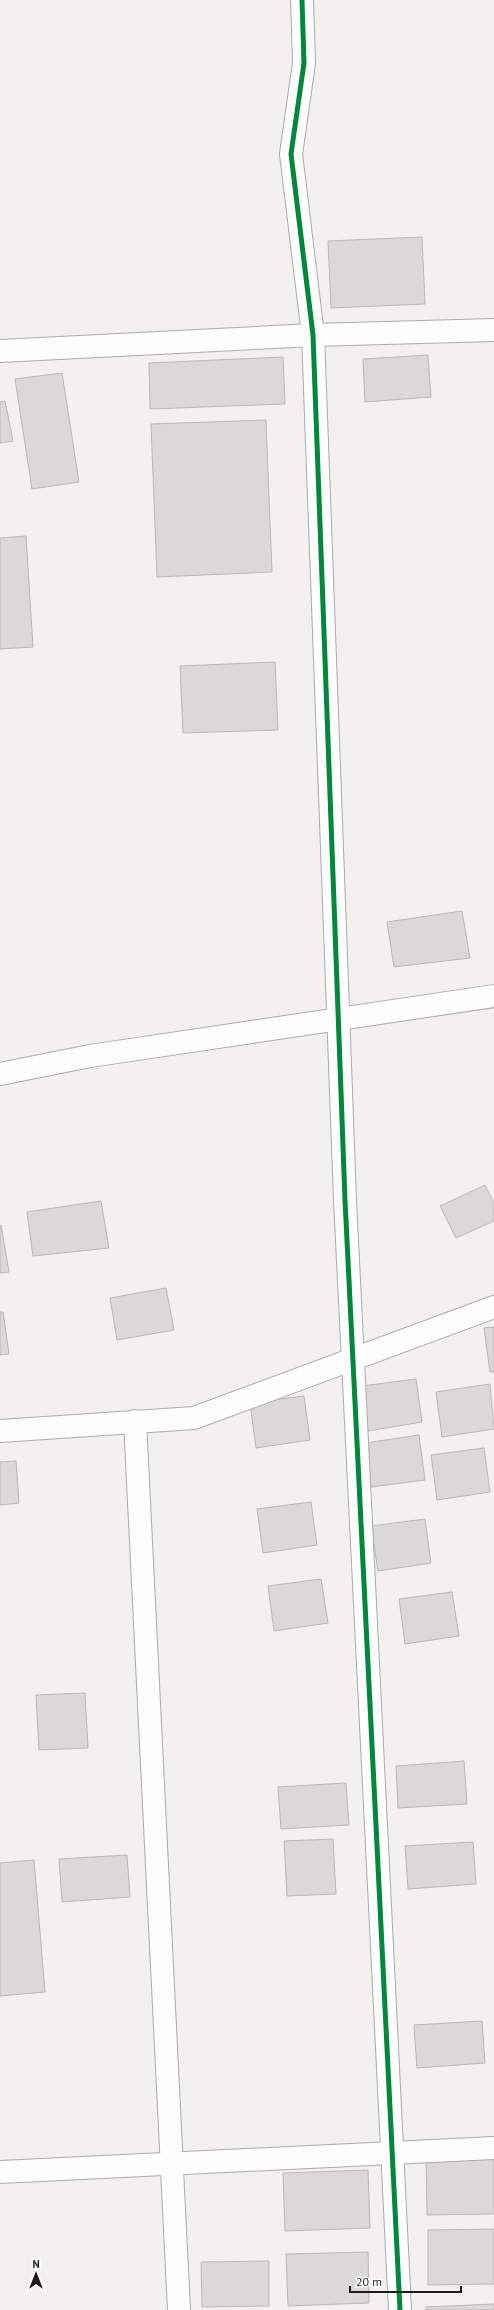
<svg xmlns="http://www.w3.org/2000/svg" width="494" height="2310" viewBox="0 0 494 2310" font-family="'PT Sans',sans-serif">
	<rect width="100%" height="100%" fill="#f3f1ef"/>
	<path fill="#dad9d8" stroke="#bab8b7" d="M422 237 425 304 331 308 328 241Z
		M428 355 431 397 365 402 363 359Z
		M283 357 285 404 150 409 149 363Z
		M62 373 79 482 32 489 15 379Z
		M5 401 13 441 0 443V402Z
		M266 420 272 572 157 577 151 424Z
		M26 536 33 647 0 649V538Z
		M275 662 278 730 183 733 180 666Z
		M462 911 470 958 394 967 387 922Z
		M485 1185 494 1203V1221L456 1238 440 1206Z
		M101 1201 109 1248 33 1256 27 1212Z
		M1 1225 9 1272 0 1273V1226Z
		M166 1288 174 1330 117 1340 110 1298Z
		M0 1312H3L9 1354 0 1355Z
		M494 1327V1372H490L484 1328Z
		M416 1379 422 1422 368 1431 362 1386Z
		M490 1384 494 1429 442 1437 436 1392Z
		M304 1396 310 1440 256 1448 250 1403Z
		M419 1435 425 1480 371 1487 365 1443Z
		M484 1448 490 1492 437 1500 431 1455Z
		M16 1461 19 1503 0 1505V1462Z
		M311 1502 317 1545 263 1553 257 1509Z
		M425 1519 431 1563 378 1571 371 1526Z
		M321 1579 328 1623 274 1631 268 1586Z
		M452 1592 459 1636 405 1644 399 1599Z
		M85 1693 88 1748 39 1750 36 1695Z
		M464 1761 467 1804 398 1808 396 1766Z
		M346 1783 349 1825 281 1829 278 1787Z
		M333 1839 336 1894 287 1896 284 1841Z
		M473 1842 476 1884 408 1889 405 1846Z
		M127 1855 130 1897 62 1902 59 1859Z
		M34 1860 45 1992 0 1996V1863Z
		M482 2021 485 2063 417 2068 414 2025Z
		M494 2155V2214L427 2215 426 2156Z
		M368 2170 370 2228 285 2231 283 2173Z
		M494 2229V2284L428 2285V2230Z
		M368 2252 369 2303 288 2306 286 2254Z
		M269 2261V2306L202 2307 201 2262Z
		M494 2304V2310H426V2307Z"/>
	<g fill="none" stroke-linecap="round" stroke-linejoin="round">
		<g stroke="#acaaa8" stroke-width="24">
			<path id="minor" d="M302 0 304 63 291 154 313 335 345 1200 400 2310
				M0 351 313 335 494 330
				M135 1421 179 2310
				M0 1431 194 1418 494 1307
				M0 2172 494 2148"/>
		</g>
		<g stroke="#acaaa8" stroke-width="24">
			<path id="tertiary" d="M0 1074 90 1056 494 996"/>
		</g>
		<use href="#minor" stroke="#fdfdfd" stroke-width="22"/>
		<use href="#tertiary" stroke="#fdfdfd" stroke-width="22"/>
		<g stroke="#fff" stroke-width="8">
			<path id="cycleway" d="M302 0 304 63 291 154 313 335 345 1200 400 2310"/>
		</g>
		<use href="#cycleway" stroke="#00873e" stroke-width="5"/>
	</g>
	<g transform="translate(36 2274)" stroke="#ffffff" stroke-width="3" paint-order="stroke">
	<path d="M0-3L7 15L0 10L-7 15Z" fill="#1d1b1a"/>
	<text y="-6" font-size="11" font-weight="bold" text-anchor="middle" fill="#1d1b1a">N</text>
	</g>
	<path d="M350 2286v6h111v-6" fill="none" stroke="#1d1b1a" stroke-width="2"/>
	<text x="356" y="2286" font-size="12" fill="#1d1b1a" stroke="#ffffff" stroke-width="3" paint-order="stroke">20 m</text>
</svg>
